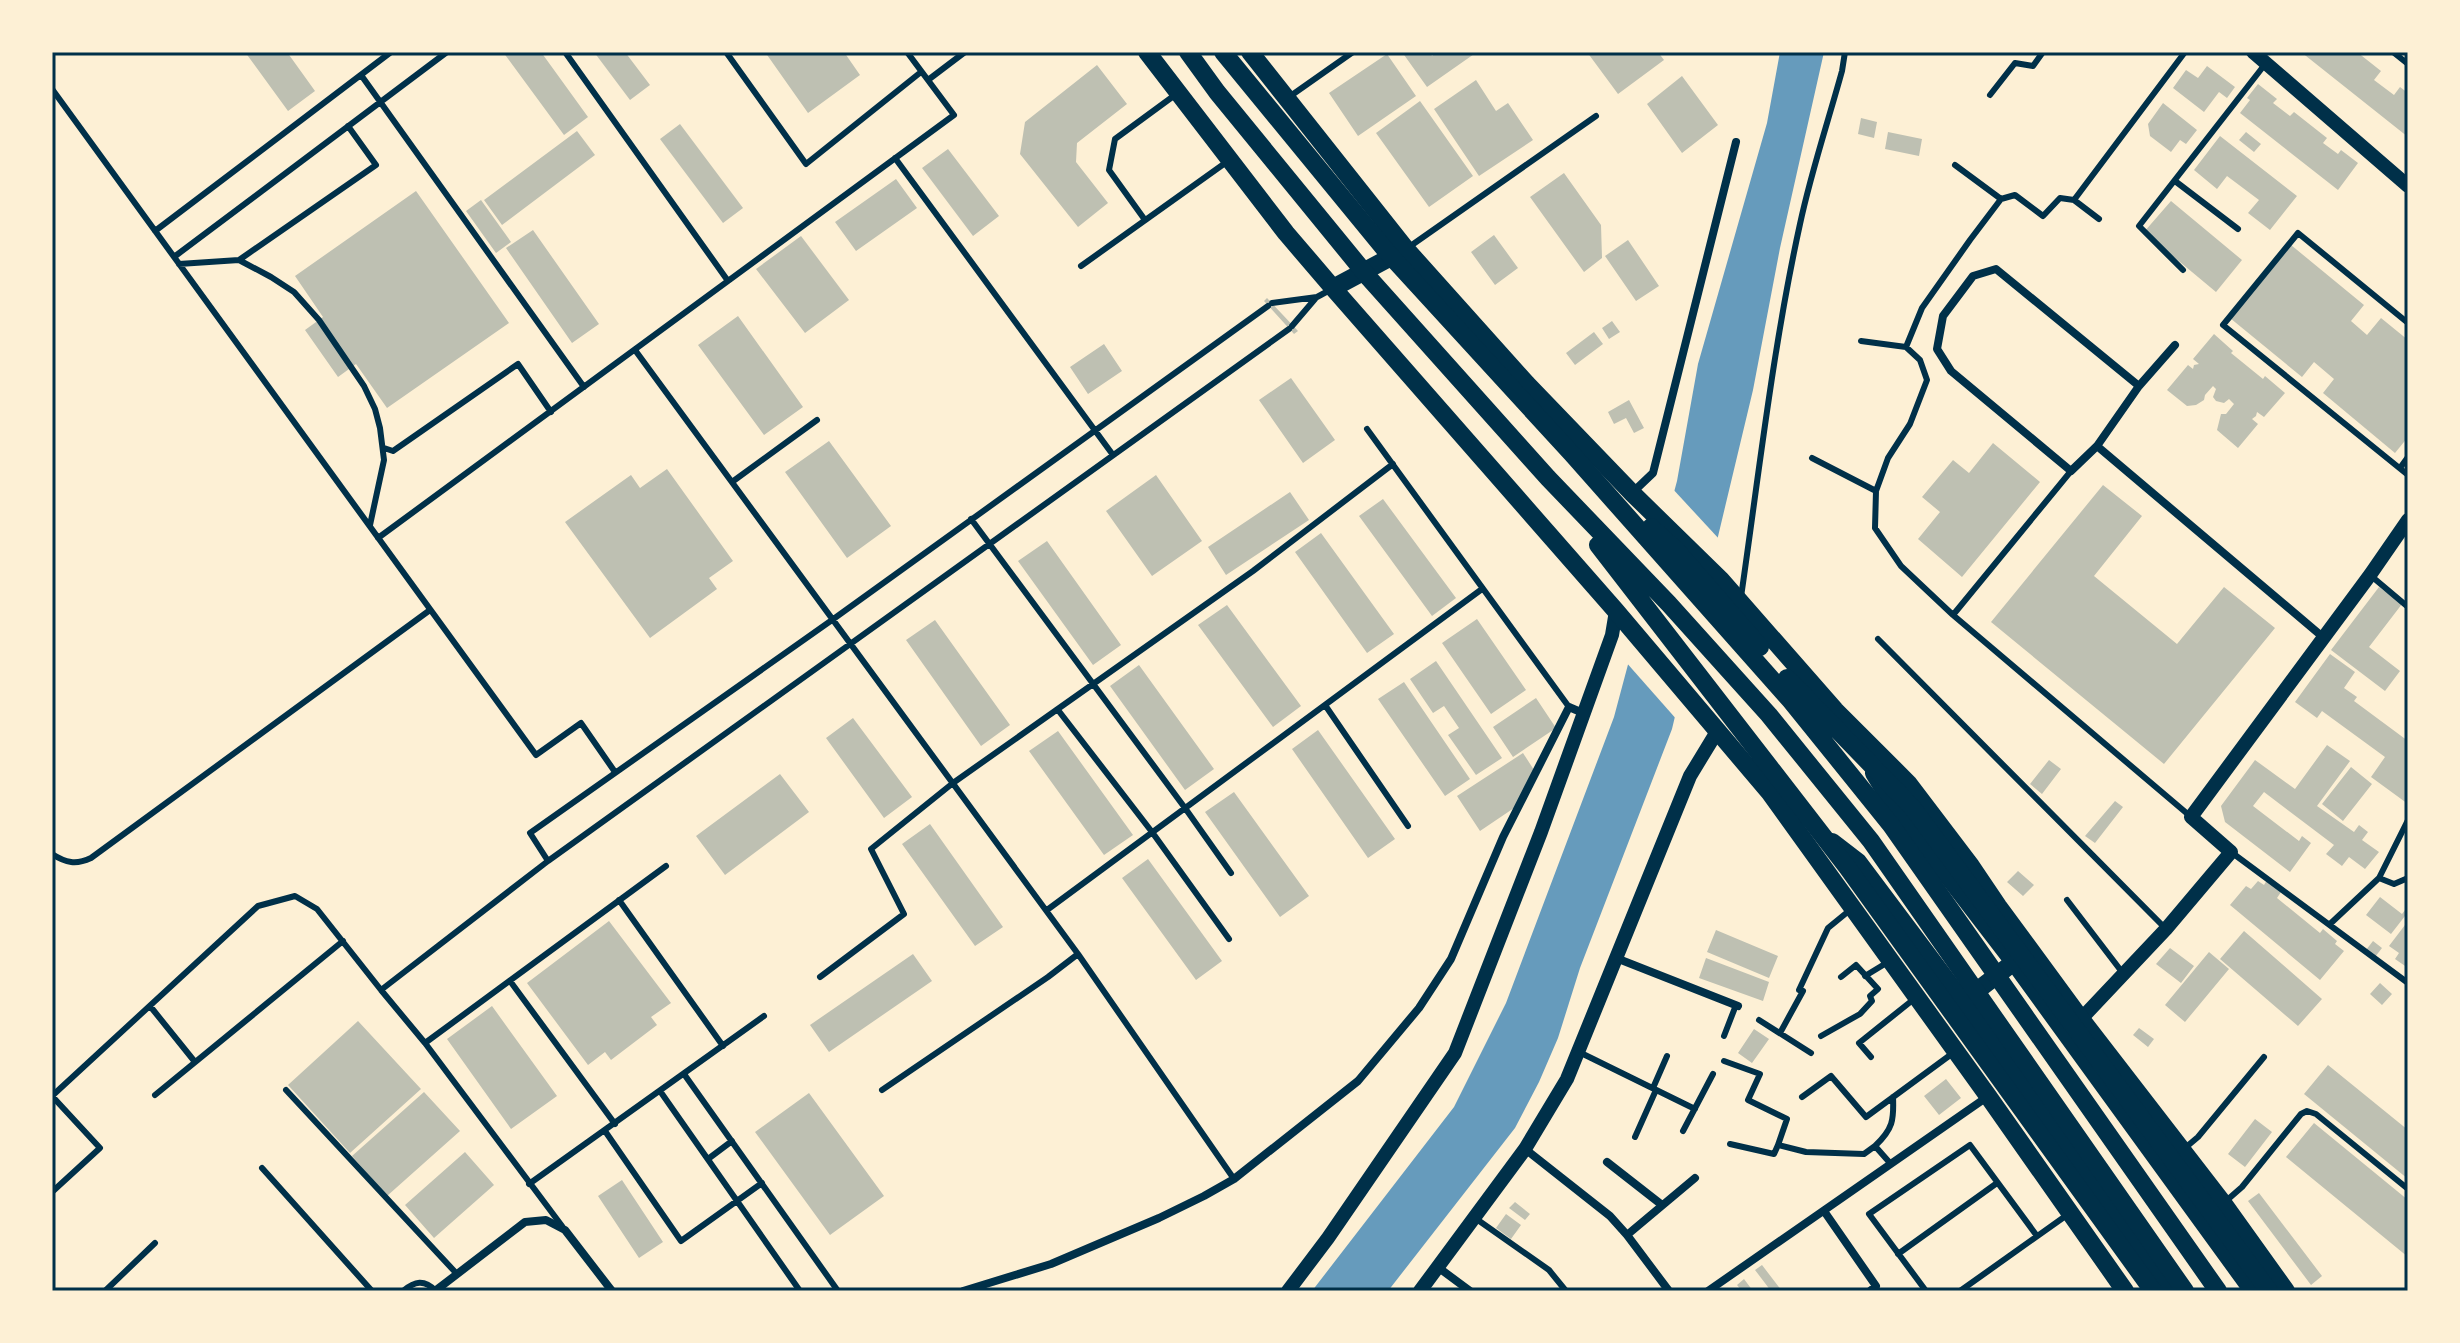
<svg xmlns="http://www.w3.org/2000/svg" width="2460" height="1343" viewBox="0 0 2460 1343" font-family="'Roboto Condensed',sans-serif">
	<rect width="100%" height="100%" fill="#fdf0d5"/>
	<path fill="#669bbc" d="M1780 52H1824L1780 248 1753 390 1672 729 1580 968 1558 1038 1539 1082 1515 1128 1388 1291H1312L1454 1107 1506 1003 1614 717 1677 481 1698 364 1767 123Z"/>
	<path fill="#fdf0d5" d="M1671 487 1720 540 1678 721 1625 661Z"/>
	<path fill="#bec0b2" d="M245 52H287L315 91 288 111Z
		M503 52H541L588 117 564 135Z
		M594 52H625L650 85 630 100Z
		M765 52H844L860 75 808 113Z
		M1402 52H1430L1432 56 1437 52H1477L1427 87Z
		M1587 52H1658L1664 60 1618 94Z
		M2301 52 2345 54 2357 52 2381 71 2374 80 2394 95 2400 87 2408 93V137Z
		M1387 54 1416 96 1358 136 1329 93Z
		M1097 65 1127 104 1077 143 1076 162 1108 203 1078 227 1020 154 1025 122Z
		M2207 66 2235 87 2227 98 2219 92 2204 112 2173 88 2186 70 2198 78Z
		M1682 76 1718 125 1682 153 1647 104Z
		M1476 80 1496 111 1508 103 1533 140 1479 176 1434 109Z
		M2258 84 2277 99 2273 103 2290 116 2294 112 2327 138 2323 143 2338 154 2341 150 2358 163 2338 190 2240 113 2250 100 2247 98Z
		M1420 101 1473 176 1429 207 1376 133Z
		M2163 103 2197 130 2186 144 2180 140 2171 152 2150 136 2148 124Z
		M1861 118 1877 122 1874 138 1858 134Z
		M680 124 743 208 723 223 660 139Z
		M577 131 595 155 502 225 484 200Z
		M1888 132 1922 139 1919 156 1885 149Z
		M2246 132 2261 144 2254 152 2239 140Z
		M2220 136 2297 196 2270 230 2248 213 2259 200 2227 176 2217 189 2194 170Z
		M948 149 999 216 973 236 922 168Z
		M1564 173 1601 225 1602 258 1584 272 1530 197Z
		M896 179 917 208 856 251 835 222Z
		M416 191 509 323 387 408 356 364 338 377 305 330 323 317 295 276Z
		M481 200 511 242 496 253 466 211Z
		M2171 201 2242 260 2216 292 2144 232Z
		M533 230 599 324 572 343 506 248Z
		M1494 235 1518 268 1495 285 1471 252Z
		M801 236 849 300 805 333 756 269Z
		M1628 240 1659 286 1636 301 1605 256Z
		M2291 245 2364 305 2351 321 2367 335 2381 318 2408 340V437L2395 453 2323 393 2334 379 2314 362 2302 377 2230 318Z
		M1267 298 1298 331 1294 334 1264 301Z
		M738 316 803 407 764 435 698 345Z
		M1612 321 1620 332 1609 339 1602 328Z
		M1594 332 1603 344 1575 365 1566 353Z
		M2214 334 2233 351 2231 353 2263 379 2265 376 2285 393 2264 417 2257 412 2256 416 2252 419 2258 424 2238 448 2217 430 2221 414H2226L2234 404 2229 399 2224 403 2216 401 2213 397 2216 389 2213 386 2205 395 2204 400 2196 405 2187 406 2167 390 2188 365 2193 369 2194 365 2199 364 2193 359Z
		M1104 344 1122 371 1088 394 1070 367Z
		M1291 378 1335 440 1303 463 1259 400Z
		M1629 400 1644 428 1634 433 1626 418 1614 424 1608 412Z
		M829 441 891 526 847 558 785 472Z
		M1993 443 2040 482 1962 577 1918 539 1940 512 1922 497 1953 460 1969 473Z
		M667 469 733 561 709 578 717 589 650 638 565 522 631 475 640 488Z
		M1156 475 1202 541 1152 576 1106 511Z
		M2103 485 2142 516 2094 576 2177 644 2224 587 2275 628 2164 764 1991 622Z
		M1290 492 1309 520 1226 575 1208 547Z
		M1383 499 1456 598 1432 616 1359 516Z
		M1321 533 1394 634 1367 653 1295 552Z
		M1047 541 1121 645 1093 665 1018 561Z
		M2379 587 2402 604 2369 647 2400 671 2385 691 2331 650Z
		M1227 605 1301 706 1273 727 1198 625Z
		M1477 619 1526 690 1491 714 1442 643Z
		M935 620 1010 725 981 746 906 640Z
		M2330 654 2355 672 2344 688 2357 697 2354 701 2408 741V804L2371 777 2385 757 2322 711 2317 718 2295 702Z
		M1436 661 1502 758 1476 775 1448 735 1459 728 1444 706 1433 713 1410 679Z
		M1139 665 1214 769 1185 790 1110 686Z
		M1404 682 1470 779 1445 796 1378 699Z
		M1536 698 1556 728 1513 757 1493 727Z
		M853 718 912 797 884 818 826 738Z
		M1318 730 1395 839 1368 858 1292 749Z
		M1058 731 1133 835 1104 855 1029 751Z
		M2327 745 2350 761 2317 806 2354 832 2359 825 2368 832 2362 840 2379 852 2365 869 2349 857 2342 866 2326 854 2334 845 2264 792 2253 806 2299 841 2302 836 2311 843 2290 872 2225 822 2221 806 2255 760 2295 789Z
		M1523 753 1534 770 1517 806 1480 831 1457 796Z
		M2049 760 2061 769 2042 794 2030 784Z
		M2351 767 2372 784 2343 821 2322 804Z
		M780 774 809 812 725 875 696 836Z
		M1234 792 1309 896 1280 917 1205 812Z
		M2115 801 2123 807 2095 843 2085 836Z
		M930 824 1003 927 975 946 902 844Z
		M1148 859 1222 961 1196 980 1122 878Z
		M2018 871 2034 885 2023 896 2007 882Z
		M2267 880 2281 892 2277 898 2320 933 2323 929 2337 941 2335 944 2344 951 2320 980 2230 905 2246 886 2251 889 2258 881 2264 885Z
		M2380 897 2402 914 2408 906V918L2405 916 2391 934 2366 915Z
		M609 921 671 1003 651 1017 657 1025 611 1060 605 1052 588 1065 527 983Z
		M2408 921V968L2395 959 2399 953 2389 946Z
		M1716 930 1778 956 1769 978 1707 952Z
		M2244 931 2322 999 2298 1026 2220 959Z
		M2373 941 2382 948 2375 957 2366 950Z
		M2170 948 2194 966 2181 983 2156 964Z
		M2209 952 2229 969 2185 1022 2165 1005Z
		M913 954 932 981 829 1052 810 1025Z
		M1706 958 1769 982 1763 1001 1699 978Z
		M2380 983 2392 994 2382 1005 2370 994Z
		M492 1006 557 1096 511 1129 447 1039Z
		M358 1021 421 1089 350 1153 288 1085Z
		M2139 1028 2154 1039 2148 1047 2133 1035Z
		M1754 1029 1769 1039 1752 1063 1738 1053Z
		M2328 1065 2408 1130V1179L2304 1094Z
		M1946 1079 1961 1098 1939 1115 1924 1096Z
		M424 1092 460 1131 387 1196 352 1156Z
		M809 1093 884 1196 830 1235 755 1132Z
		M2255 1119 2272 1132 2245 1167 2228 1154Z
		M2314 1123 2408 1200V1257L2286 1157Z
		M465 1152 494 1185 434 1238 405 1205Z
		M622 1180 663 1242 639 1258 598 1196Z
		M2259 1193 2322 1276 2311 1285 2248 1201Z
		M1515 1202 1530 1214 1525 1220 1509 1208Z
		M1506 1214 1521 1225 1511 1239 1496 1228Z
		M1762 1265 1782 1291H1771L1755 1270Z
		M1744 1279 1753 1291H1742L1737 1285Z"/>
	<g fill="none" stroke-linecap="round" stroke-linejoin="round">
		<path stroke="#003049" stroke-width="6" d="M565 52 728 281
			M726 52 806 164 921 72
			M2393 52 2408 64
			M361 75 584 387
			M928 80 965 52
			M52 89 536 755 581 723 615 772
			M1990 95 2015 63 2033 66 2043 52
			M1289 97 1353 52
			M895 158 1113 455
			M1955 165 2001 199
			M2175 181 2238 229
			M2074 200 2185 52
			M2074 200 2099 219
			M1145 220 1109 170 1115 139 1175 95
			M155 231 391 52
			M1409 247 1596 116
			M174 257 447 52
			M239 260 376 165 348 126
			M179 264 239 260 271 277 294 292 319 320 364 386 375 409 380 428 384 460 370 525
			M1081 266 1228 161
			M2183 270 2139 226 2266 63
			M1272 303 1317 297 1330 290
			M2408 323 2298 233 2223 325 2408 475
			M1292 326 1315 299
			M1861 341 1906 347 1922 308 1970 240 2001 199 2015 195 2043 216 2060 198 2074 200
			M1906 347 1920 360 1927 380 1910 424 1888 458 1876 491 1875 528 1901 566 1953 615 2190 816
			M635 350 1078 954 1234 1179
			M1367 429 1569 707
			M384 448 393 451 518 364 551 412
			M1812 458 1876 491
			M2400 468 2408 457
			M732 482 817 420
			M971 519 1185 808 1231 873
			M378 538 954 115 907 52
			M2370 575 2408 607
			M1741 597C1759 473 1773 347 1800 224 1811 172 1828 122 1842 71L1845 52
			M1953 615 2071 471
			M1878 639 2166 929
			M1325 705 1408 826
			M1058 710 1152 832 1229 939
			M2231 852 2408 983
			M52 854C66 863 76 865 91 858L430 610
			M548 861 530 833 832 620 1268 306
			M2379 878 2394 884 2408 878
			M619 900 723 1046
			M2067 900 2122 972
			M1047 910 1482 589
			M2330 924 2379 878 2408 820
			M1865 976 1888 962
			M820 977 904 914 871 849 953 783 1253 571 1393 464
			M510 981 615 1124
			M381 990 548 861 1289 329
			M150 1006 195 1062
			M1759 1020 1811 1053
			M1780 1033 1803 991 1799 990 1828 928 1850 910
			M1724 1036 1736 1005
			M1821 1036 1860 1014 1872 1001 1870 996 1878 989 1856 965 1841 977
			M425 1043 666 866
			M1579 1052 1695 1109
			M1871 1057 1859 1043 1914 999
			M1724 1061 1760 1074 1748 1100 1787 1119 1778 1145
			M684 1074 838 1291
			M1653 1088 1667 1056
			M286 1090 457 1274
			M882 1090 1048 977 1078 954
			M660 1091 800 1291
			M155 1095 343 941
			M1802 1097 1831 1076 1866 1117 1953 1053
			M605 1131 681 1241 762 1183
			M1683 1131 1713 1074
			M1635 1137 1656 1090
			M1730 1144 1774 1154 1778 1145 1806 1152 1864 1154 1875 1146 1890 1163
			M1875 1146C1893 1129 1894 1120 1893 1097
			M2185 1148 2198 1137 2264 1057
			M708 1159 732 1141
			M262 1168 372 1291
			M529 1184 764 1016
			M52 1192 100 1148 52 1096 258 906 295 896 317 909 381 990 425 1043 562 1226
			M2226 1201 2242 1187 2301 1114 2307 1111 2316 1114 2408 1189
			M1475 1218 1549 1270 1566 1291
			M1898 1254 1997 1183
			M105 1291 155 1243
			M403 1291C415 1281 424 1279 436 1291
			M1926 1291 1869 1214 1970 1145 2037 1236
			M1960 1291 2067 1215
			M2407 1291 2408 1290"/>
		<path stroke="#003049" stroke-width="8" d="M2139 386 1996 269 1973 276 1943 316 1937 349 1951 371 2071 471 2097 446 2139 386 2175 345
			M2097 446 2324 638
			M1632 493 1653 473 1736 142
			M1616 958 1738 1006
			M1525 1149 1610 1216 1627 1235 1669 1291
			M1607 1162 1662 1205
			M1824 1211 1876 1286 1870 1291
			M1627 1235 1695 1178
			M1439 1268 1470 1291
			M435 1291 525 1222 546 1220 565 1230 612 1291
			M963 1291 1051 1264 1159 1218 1204 1196 1234 1179 1358 1081 1419 1008 1451 959 1503 837 1569 707 1583 713
			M1708 1291 1987 1097"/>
		<path stroke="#003049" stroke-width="14" d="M2253 52 2408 186
			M2081 1019 2166 929 2231 852 2191 817 2370 575 2408 520
			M1288 1291 1328 1238 1455 1053 1541 832 1612 635 1616 611
			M1420 1291 1525 1149 1567 1079 1690 776 1718 730"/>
		<path stroke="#003049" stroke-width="18" d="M1147 52 1286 233 1333 288 1616 611 1770 793 1988 1096 2125 1291
			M1250 52 1406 249 1527 384 1632 493 1721 580 1835 710 1908 783 1971 866 1998 906 2081 1019 2223 1203 2286 1291
			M1333 288 1404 250
			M1874 773 1894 806 2014 962 2253 1291
			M1832 842 1858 862 1963 1002 2170 1291
			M1965 1000 2014 962"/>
		<path stroke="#003049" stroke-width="18" d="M1188 52 1217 92 1369 278 1548 478 1669 604 1769 715 1871 841 2185 1291
			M1223 52 1387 252 1572 454 1791 701 1891 825 2218 1291
			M1651 527 1676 550 1760 647
			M1598 545 1847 867 2153 1291
			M1787 678 1912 807 2269 1291"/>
	</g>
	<rect width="2460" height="1343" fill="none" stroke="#fdf0d5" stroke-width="108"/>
	<rect x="54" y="54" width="2352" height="1235" fill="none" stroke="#003049" stroke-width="3"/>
</svg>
